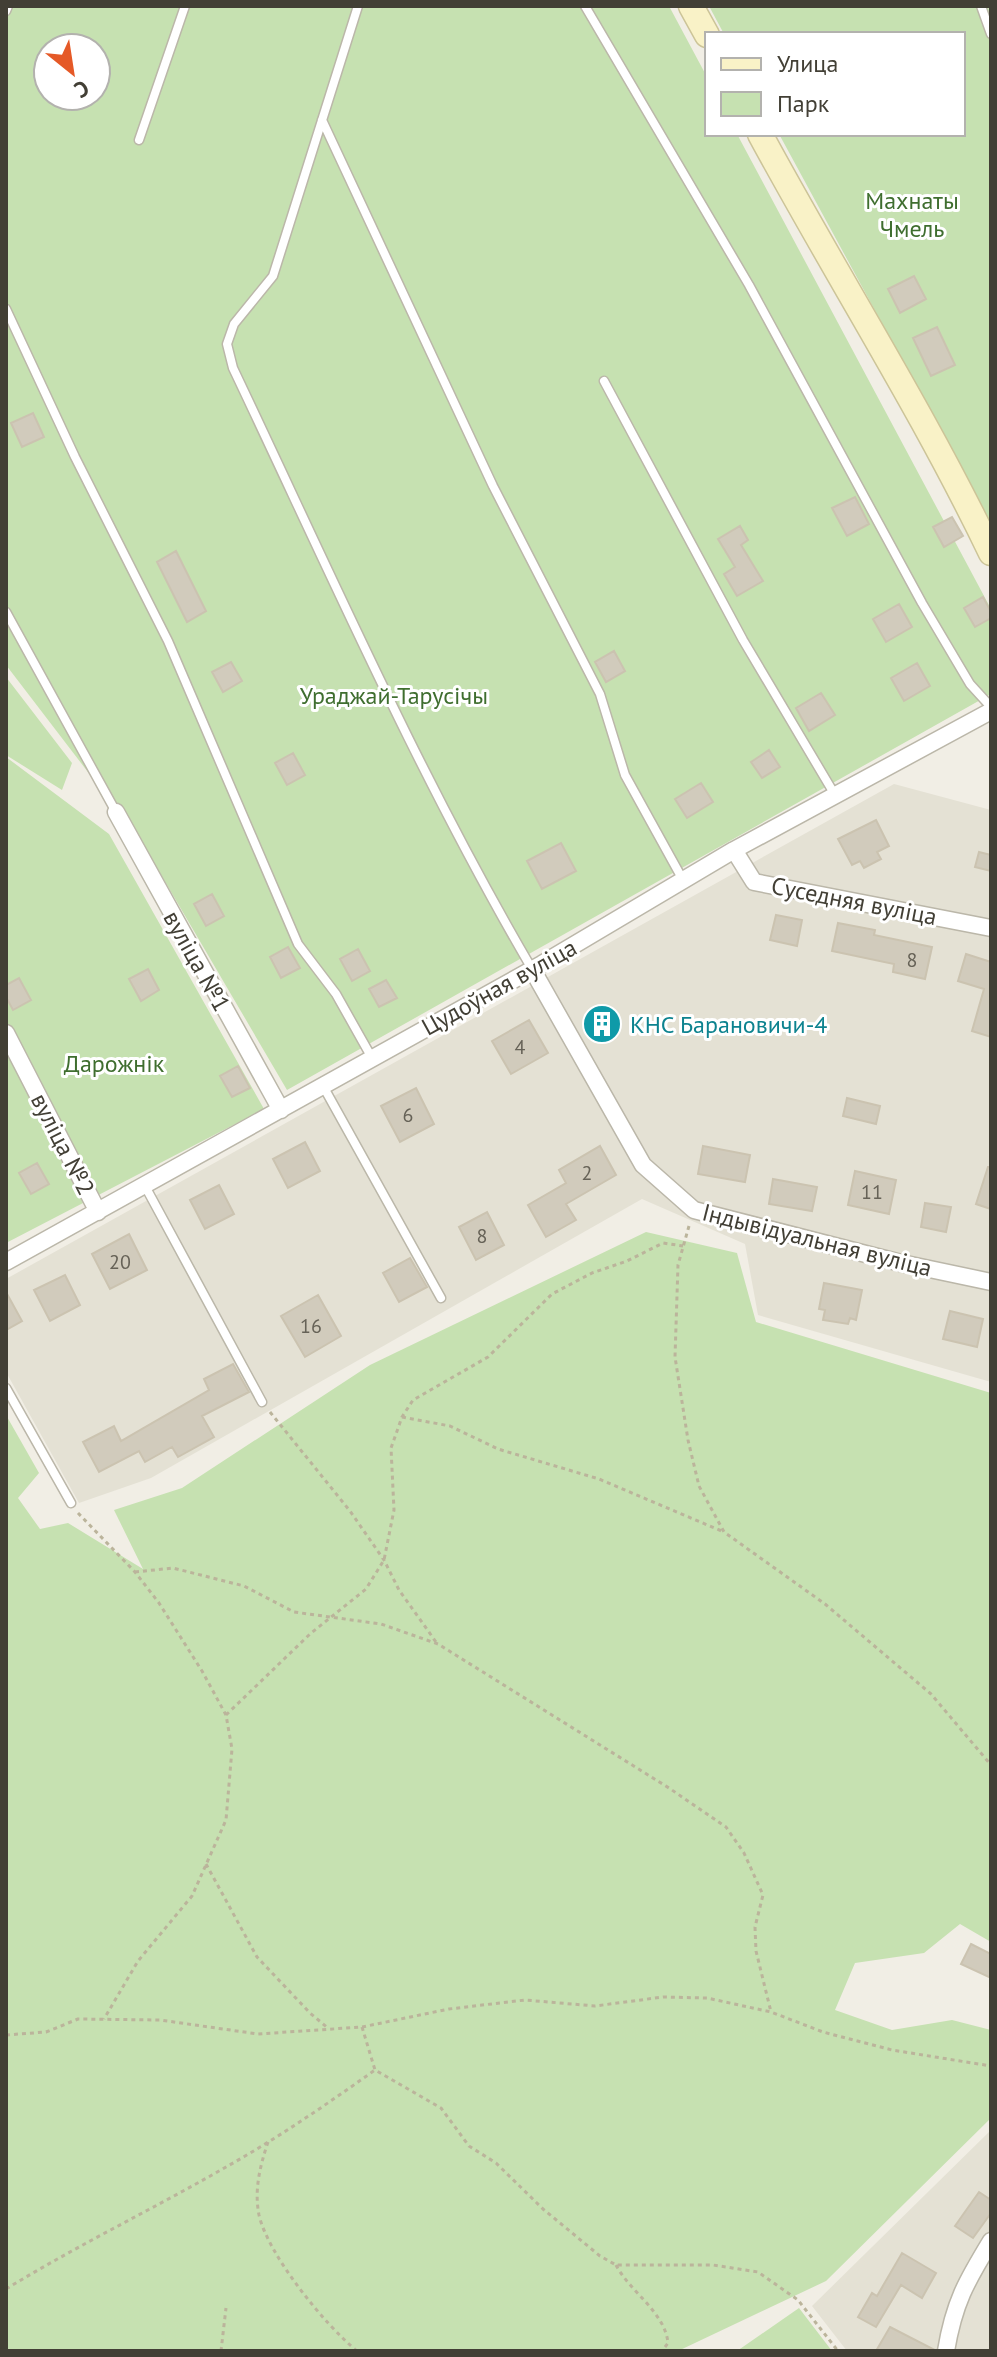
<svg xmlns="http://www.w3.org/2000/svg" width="997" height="2357" viewBox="0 0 997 2357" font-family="'PT Sans',sans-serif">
	<rect width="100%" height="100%" fill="#f1eee5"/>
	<path fill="#e4e1d4" d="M894 784 991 810V1382L758 1315 745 1244 642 1199 151 1478 79 1503 6 1372V1279Z
		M991 2130V2351H847L812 2306Z"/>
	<path fill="#c6e1b1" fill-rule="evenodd" d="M6 6H669L707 77V134H737L991 609V694L287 1090 143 844 6 665ZM48 48H96V96H48Z
		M709 6H991V524L779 134H963V34H724Z
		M6 677 72 763 62 790 6 755Z
		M6 757 109 834 264 1109 6 1243Z
		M646 1232 737 1253 756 1322 991 1393V1942L960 1924 924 1953 855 1963 835 2010 892 2030 952 2020 991 2030V2118L826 2281 678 2351H6V1415L39 1473 18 1498 40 1529 68 1523 143 1569 114 1510 182 1488 370 1365Z
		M799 2308 832 2351H737Z"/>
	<path fill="#d1cbbc" stroke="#cbc3b0" stroke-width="2" d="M914 276 926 299 900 313 888 289Z
		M937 327 955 365 931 376 913 338Z
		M33 413 44 437 22 447 11 423Z
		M855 497 869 524 847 536 832 508Z
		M952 517 963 536 944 547 933 527Z
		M740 526 748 540 741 545 763 581 737 596 724 574 735 567 718 539Z
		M176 551 206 611 187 622 157 562Z
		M983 597 991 612V618L975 627 964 608Z
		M899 604 912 627 886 642 873 619Z
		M614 651 625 671 606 682 595 662Z
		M231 662 242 681 223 692 212 672Z
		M917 663 930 686 904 701 891 678Z
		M821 693 835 715 809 731 796 708Z
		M769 750 780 767 762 778 751 762Z
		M293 753 305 775 287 785 275 763Z
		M701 783 713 802 687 818 675 799Z
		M876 820 889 846 877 852 881 859 864 868 860 861 852 865 838 839Z
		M561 843 576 871 542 889 527 861Z
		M979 852 991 855V871L975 867Z
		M212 894 224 916 206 926 194 904Z
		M776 915 802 920 797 946 770 940Z
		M838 923 875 930 874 935 932 947 925 979 893 972 894 964 832 951Z
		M288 947 300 968 281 978 270 957Z
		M358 949 370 971 352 981 340 959Z
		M966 954 991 962V1037L972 1031 984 989 958 981Z
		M148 969 159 990 141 1001 129 979Z
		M19 978 31 1000 13 1010 6 997V985Z
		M386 980 397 998 379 1007 369 989Z
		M529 1020 548 1053 511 1074 492 1041Z
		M238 1066 250 1088 232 1097 220 1076Z
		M416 1088 434 1124 400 1142 381 1106Z
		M847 1098 880 1106 876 1124 843 1116Z
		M305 1142 320 1171 288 1188 273 1159Z
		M600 1146 616 1175 566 1204 576 1220 546 1237 528 1205 566 1183 559 1170Z
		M703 1146 750 1155 745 1182 698 1174Z
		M37 1163 49 1184 31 1194 19 1173Z
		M988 1167H991V1209L976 1204Z
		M855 1171 896 1180 889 1214 848 1205Z
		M773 1179 817 1187 812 1211 769 1204Z
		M219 1185 234 1214 205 1229 190 1200Z
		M925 1203 951 1207 946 1232 921 1227Z
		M487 1212 504 1245 476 1260 459 1227Z
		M129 1234 147 1270 110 1289 92 1254Z
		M410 1258 427 1287 399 1302 383 1273Z
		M65 1275 80 1305 50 1321 34 1290Z
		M824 1283 862 1290 856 1320 850 1318 848 1324 823 1320 825 1310 819 1309Z
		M6 1292 22 1321 6 1330Z
		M318 1295 341 1336 305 1357 281 1316Z
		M950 1311 983 1319 977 1347 943 1339Z
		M233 1364 249 1392 202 1416 214 1437 178 1457 172 1447 145 1462 139 1451 99 1472 83 1442 114 1426 121 1441 209 1390 204 1379Z
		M971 1944 991 1954V1978L961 1964Z
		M979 2192 991 2200V2213L973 2238 955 2226Z
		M902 2253 936 2273 922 2298 901 2285 876 2327 858 2317 872 2293 877 2296Z
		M890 2327 935 2350V2351H876Z"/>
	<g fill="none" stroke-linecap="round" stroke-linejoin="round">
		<g stroke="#bbb7a9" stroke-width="11">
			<path id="lane" d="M358 6 273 276 234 324 227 344 233 368C329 570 419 776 532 969
				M585 6 749 285 922 603 970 684 991 707
				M981 6 991 34
				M6 11 8 6
				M322 120 493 486 600 694 625 775 683 880
				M139 140 185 6
				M6 309 75 457 168 641 298 944 336 994 372 1058
				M604 381 743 640 835 795
				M6 612 116 812
				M323 1086 441 1298
				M145 1186 262 1402
				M6 1388 71 1503"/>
		</g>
		<g stroke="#bbb7a9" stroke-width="19">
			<path id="street" d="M116 812 281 1110
				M734 850 754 882 991 928
				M532 969 643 1165 694 1210 901 1263 991 1282
				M6 1033 98 1212
				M6 1262 542 964 734 850 991 711
				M946 2351C954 2303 966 2282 991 2241"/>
		</g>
		<g stroke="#ccc498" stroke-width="27">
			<path id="secondary" d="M691 6 707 35
				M760 134C836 275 922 409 991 553"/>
		</g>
		<path stroke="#bbb49b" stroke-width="3" stroke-dasharray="4 4" stroke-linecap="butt" d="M689 1226 678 1265 675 1357 688 1440 699 1486 724 1532 825 1604 931 1694 991 1765
			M270 1412 350 1511 384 1560 399 1590 436 1642
			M402 1417 450 1426 498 1449 599 1479 724 1532
			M78 1513 135 1572 159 1603 202 1671 226 1715 232 1749 226 1820 192 1896 138 1961 104 2019
			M135 1572 173 1568 244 1586 294 1612 381 1624 438 1644 669 1788 726 1827 744 1853 763 1895 755 1927 756 1951 771 2012
			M226 1715 310 1634 366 1589 384 1560 394 1510 391 1448 402 1417 413 1400 488 1357 552 1294 592 1273 627 1261 663 1243 683 1246
			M206 1864 257 1957 310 2013 329 2029
			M362 2027 375 2070 441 2108 469 2146 496 2163 543 2209 600 2256 616 2265H713L758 2272 798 2300 838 2351
			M6 2035 46 2032 78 2019 160 2020 258 2034 362 2027 449 2009 525 2000 595 2006 663 1997 707 1998 771 2012 823 2032 892 2050 991 2066
			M268 2142C260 2166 254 2190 259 2215 268 2255 325 2325 357 2351
			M616 2265C630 2292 665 2312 668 2343L662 2351
			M6 2289C78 2245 153 2209 226 2167 278 2138 327 2104 375 2070
			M221 2351 226 2308"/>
		<use href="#lane" stroke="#fff" stroke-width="8"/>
		<use href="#street" stroke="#fff" stroke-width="16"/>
		<use href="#secondary" stroke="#f9f2c7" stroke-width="24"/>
	</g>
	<defs>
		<g id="building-disc" transform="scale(2)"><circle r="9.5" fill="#0f9aa8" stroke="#fff"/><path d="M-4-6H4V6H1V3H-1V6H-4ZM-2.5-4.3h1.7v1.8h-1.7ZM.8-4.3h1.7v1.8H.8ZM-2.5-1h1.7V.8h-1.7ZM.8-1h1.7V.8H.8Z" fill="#fff"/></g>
	</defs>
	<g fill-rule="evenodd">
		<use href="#building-disc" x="602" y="1024"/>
	</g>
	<g text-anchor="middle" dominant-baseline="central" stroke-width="6" stroke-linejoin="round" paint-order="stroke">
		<g font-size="20" fill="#666257">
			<text x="912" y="960">8</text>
			<text x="520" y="1047">4</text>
			<text x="408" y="1115">6</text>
			<text x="587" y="1173">2</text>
			<text x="872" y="1192">11</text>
			<text x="482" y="1236">8</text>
			<text x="120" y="1262">20</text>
			<text x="311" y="1326">16</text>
		</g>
		<g font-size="24" fill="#3f6e2f" stroke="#fff">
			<text x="912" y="200">Махнаты<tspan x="912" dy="28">Чмель</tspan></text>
			<text x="394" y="695">Ураджай-Тарусічы</text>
			<text x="114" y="1063">Дарожнік</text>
		</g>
		<g font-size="24" fill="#423f35" stroke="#fff">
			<text transform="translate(854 901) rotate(11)">Суседняя вуліца</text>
			<text transform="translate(197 961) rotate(61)">вуліца №1</text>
			<text transform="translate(499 987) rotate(-29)">Цудоўная вуліца</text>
			<text transform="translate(63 1144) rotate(63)">вуліца №2</text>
			<text transform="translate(817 1240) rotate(14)">Індывідуальная вуліца</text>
		</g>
		<g font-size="24" fill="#0d838f" stroke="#fff" text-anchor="start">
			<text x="630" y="1024">КНС Барановичи-4</text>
		</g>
	</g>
	<rect width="997" height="2357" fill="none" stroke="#423f35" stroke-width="16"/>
	<rect x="705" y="32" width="260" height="104" fill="#ffffff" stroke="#b3b2ae" stroke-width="2"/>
	<rect x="721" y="58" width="40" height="12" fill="#f9f2c7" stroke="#b3b2ae" stroke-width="2"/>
	<text x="777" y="72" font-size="24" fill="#423f35">Улица</text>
	<rect x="721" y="92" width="40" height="24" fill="#c6e1b1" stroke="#b3b2ae" stroke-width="2"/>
	<text x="777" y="112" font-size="24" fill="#423f35">Парк</text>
	<g transform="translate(72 72) rotate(150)"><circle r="38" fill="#ffffff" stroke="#b3b2ae" stroke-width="2"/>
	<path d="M0-6L14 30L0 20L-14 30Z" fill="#e55927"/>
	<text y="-12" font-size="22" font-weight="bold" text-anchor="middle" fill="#423f35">С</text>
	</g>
</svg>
